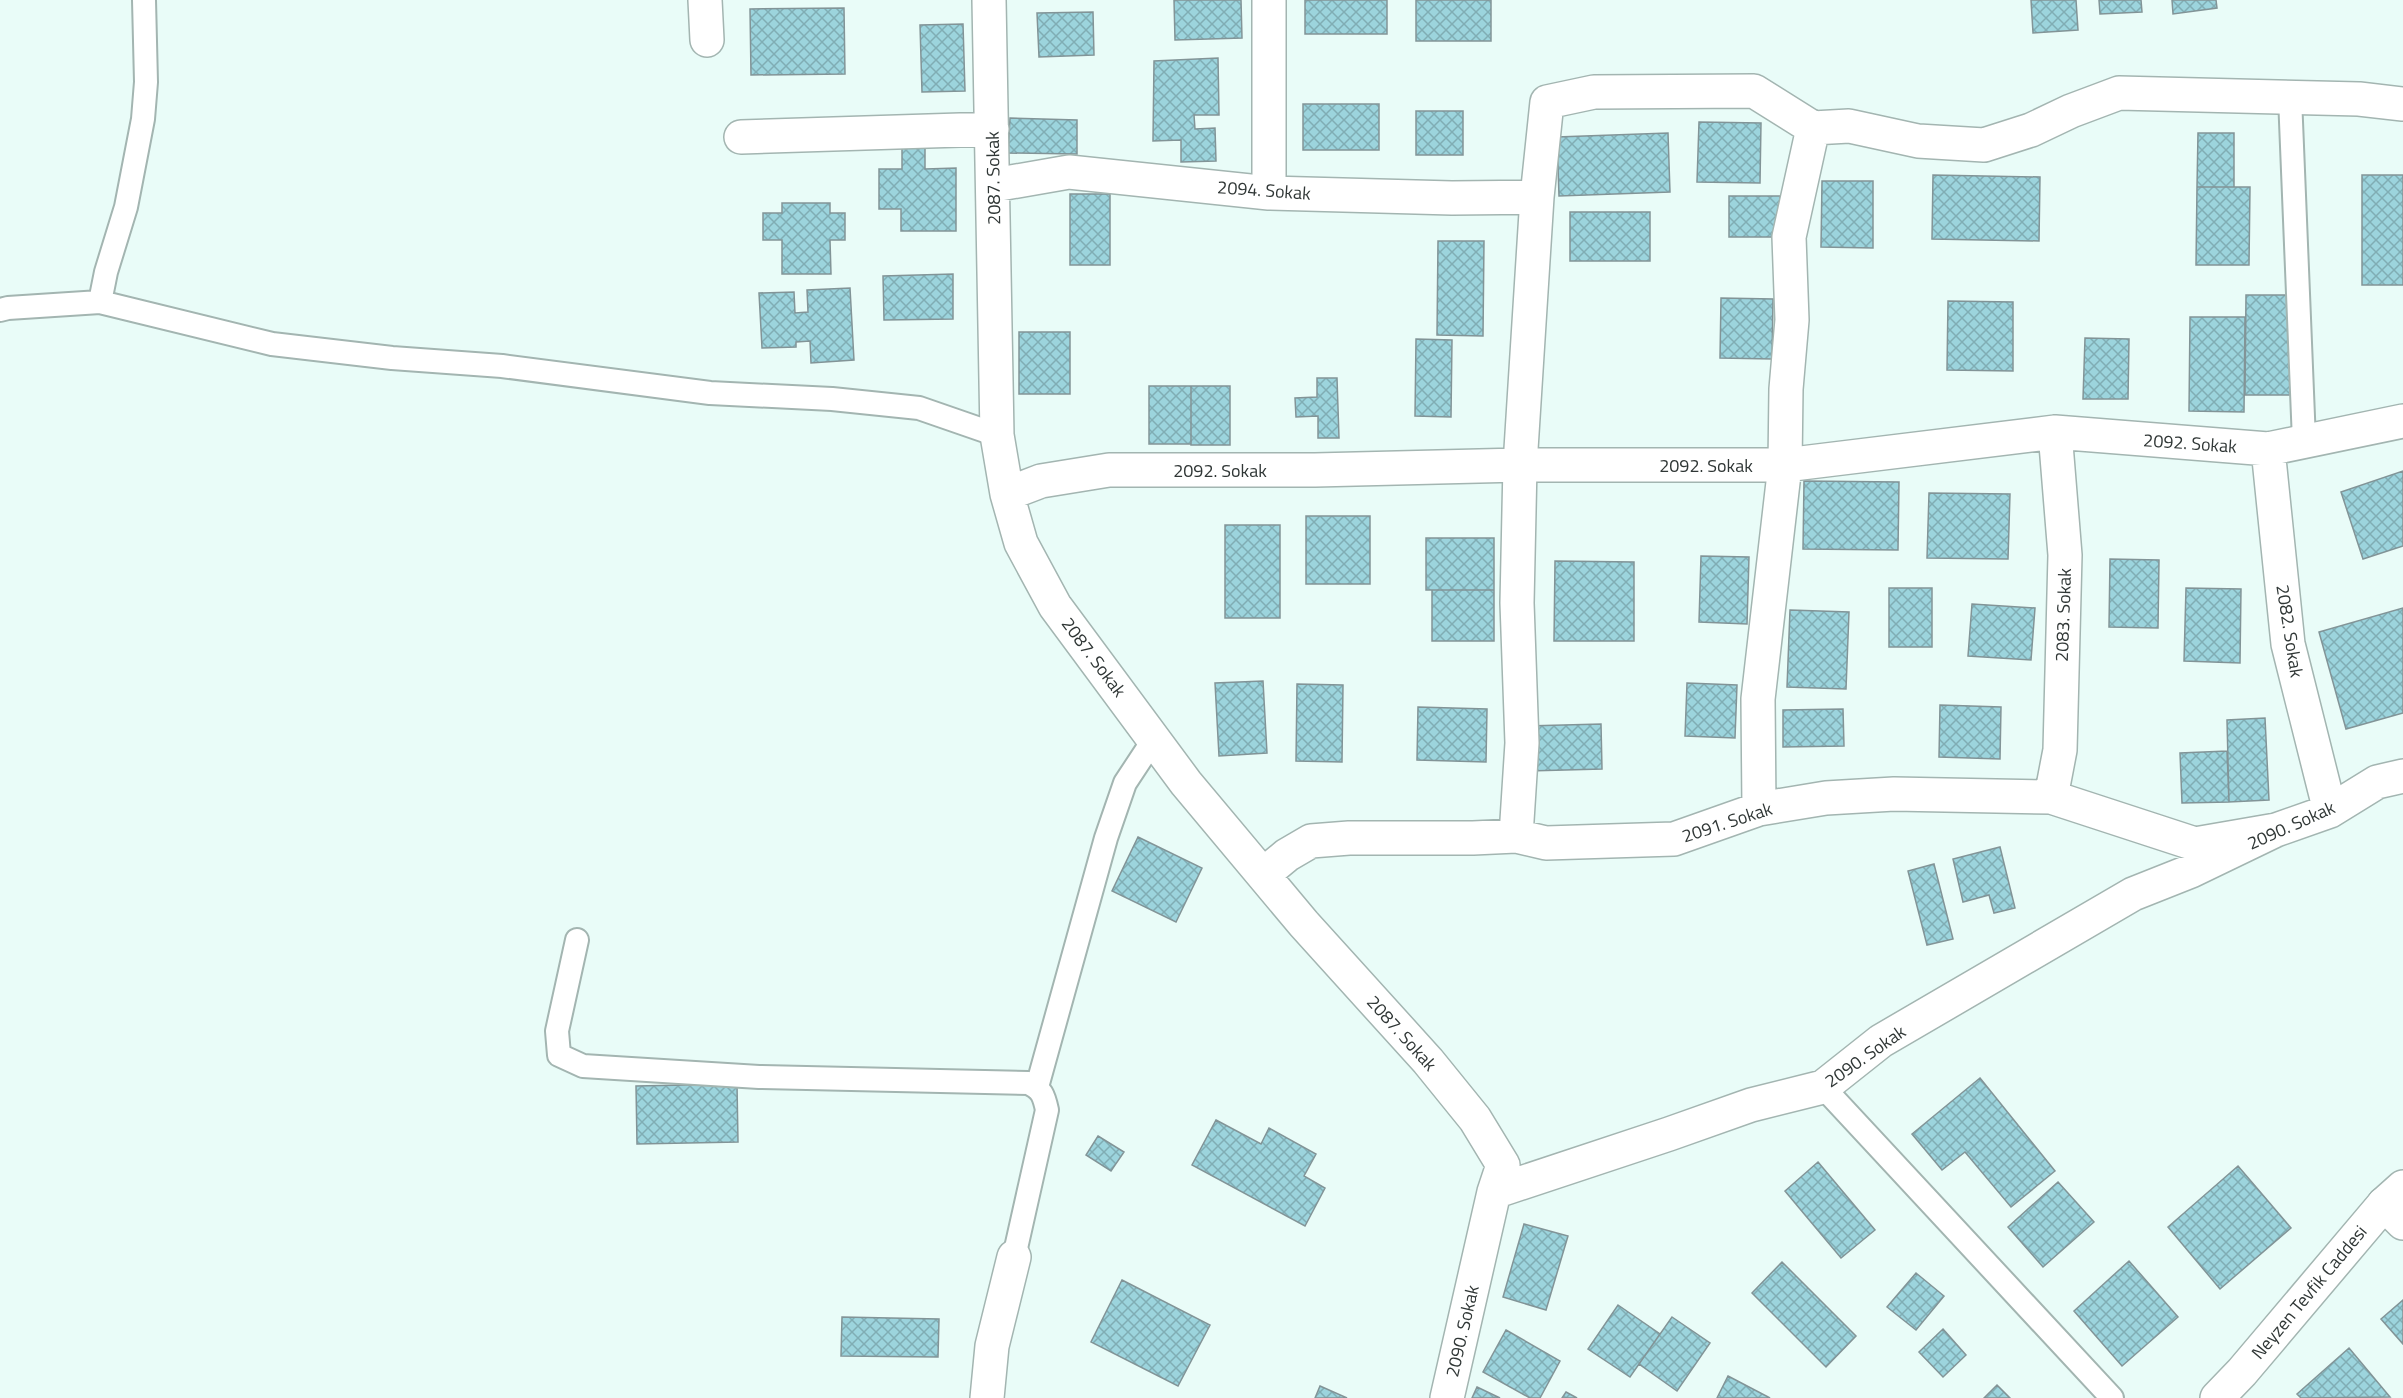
<svg xmlns="http://www.w3.org/2000/svg" width="2403" height="1398" viewBox="0 0 2403 1398" font-family="'Titillium Web',sans-serif">
	<defs>
		<pattern id="building-cross-hatch" width="8" height="8" patternUnits="userSpaceOnUse" patternTransform="scale(1.5)"><rect width="8" height="8" fill="#9cd4dd"/><path d="M0 0l8 8M0 8l8-8" fill="none" stroke="#80adb4"/></pattern>
	</defs>
	<rect width="100%" height="100%" fill="#e9fcf8"/>
	<path fill="url(#building-cross-hatch)" stroke="#829497" stroke-width="1.5" d="M1174 0H1241L1242 38 1175 40Z
		M1305 0H1387V34H1305Z
		M1416 0H1491V41H1416Z
		M2031 0H2076L2078 30 2033 33Z
		M2099 0H2141L2142 12 2100 14Z
		M2172 0H2216L2217 8 2173 14Z
		M844 8 845 74 751 75 750 9Z
		M1093 12 1094 55 1039 57 1037 13Z
		M963 24 965 91 922 92 920 25Z
		M1218 58 1219 115H1194L1195 129 1215 128 1216 161 1181 162V140L1153 141 1154 61Z
		M1303 104H1379V150H1303Z
		M1416 111H1463V155H1416Z
		M1010 118 1077 120V154L1008 153Z
		M1699 122 1761 123 1760 183 1697 182Z
		M1668 133 1670 192 1559 196 1557 137Z
		M2198 133H2234V187H2197Z
		M902 148H925V169L956 168V231H901V209H879V169H902Z
		M1933 175 2040 177 2039 241 1932 239Z
		M2362 175H2403V285H2362Z
		M1822 181H1873V248L1821 247Z
		M2197 187H2250L2249 265H2196Z
		M1070 194H1110V265H1070Z
		M1729 196H1780V237H1729Z
		M782 203H830V213H845V240H830L831 274H782V240H763V213H782Z
		M1570 212H1650V261H1570Z
		M1438 241H1484L1483 336 1437 335Z
		M953 274V319L884 320 883 276Z
		M850 288 854 360 811 363 810 341 796 342V347L762 348 759 293 794 292 795 313 808 312 807 290Z
		M2246 295H2291L2290 395H2245Z
		M1721 298 1773 299 1772 359 1720 358Z
		M1948 301 2013 302V371L1947 370Z
		M2190 317H2245L2244 412 2189 411Z
		M1019 332H1070V394H1019Z
		M2085 338 2129 339 2128 399H2083Z
		M1416 339 1452 340 1451 417 1415 416Z
		M1317 378H1337L1339 438H1318V416L1296 417 1295 398 1317 397Z
		M1149 386H1191V444H1149Z
		M1191 386H1230V445H1191Z
		M2403 471V546L2363 559 2341 492Z
		M1804 481 1899 482 1898 550 1803 549Z
		M1929 493 2010 494 2008 559 1927 558Z
		M1306 516H1370V584H1306Z
		M1225 525H1280V618H1225Z
		M1426 538H1494V590H1426Z
		M1701 556 1749 557 1747 624 1699 622Z
		M2110 559 2159 560 2158 628 2109 627Z
		M1555 561 1634 562V641H1554Z
		M1889 588H1932V647H1889Z
		M2186 588 2241 589 2240 663 2184 661Z
		M1432 590H1494V641H1432Z
		M1972 604 2035 608 2031 660 1968 656Z
		M2403 608V713L2346 729 2319 632Z
		M1790 610 1849 612 1846 689 1787 687Z
		M1263 681 1267 753 1219 756 1215 683Z
		M1687 683 1737 685 1735 738 1685 736Z
		M1297 684 1343 685 1342 762 1296 761Z
		M1940 705 2001 707 2000 759 1939 757Z
		M1418 707 1487 709 1486 762 1417 760Z
		M1843 709 1844 746 1783 747V710Z
		M2265 718 2269 800 2229 802 2227 720Z
		M1601 724 1602 769 1528 771 1526 726Z
		M2227 751 2229 802 2182 803 2180 753Z
		M1138 837 1202 868 1176 922 1112 891Z
		M2000 847 2015 908 1994 913 1989 895 1963 902 1953 859Z
		M1934 864 1953 939 1927 945 1908 871Z
		M1980 1078 2055 1171 2011 1207 1965 1152 1942 1170 1912 1134Z
		M737 1084 738 1142 637 1144 636 1086Z
		M1216 1120 1261 1144 1269 1128 1316 1154 1304 1176 1325 1188 1305 1226 1192 1165Z
		M1098 1136 1124 1152 1111 1171 1086 1155Z
		M1818 1162 1875 1230 1841 1258 1785 1191Z
		M2238 1166 2291 1228 2220 1289 2168 1227Z
		M2058 1182 2094 1222 2043 1267 2008 1227Z
		M1524 1224 1568 1236 1546 1310 1503 1297Z
		M2129 1261 2178 1317 2122 1366 2074 1311Z
		M1782 1262 1856 1336 1826 1367 1752 1293Z
		M1916 1273 1944 1296 1916 1330 1887 1307Z
		M1122 1280 1210 1325 1178 1386 1091 1342Z
		M2403 1300V1344L2381 1319Z
		M1618 1305 1660 1334 1630 1377 1588 1349Z
		M842 1317 939 1319 938 1357 841 1356Z
		M1672 1317 1710 1343 1677 1391 1639 1364Z
		M1943 1329 1966 1355 1943 1377 1919 1352Z
		M1506 1330 1560 1361 1540 1398H1530L1483 1372Z
		M2349 1348 2390 1397 2301 1398 2297 1394Z
		M1728 1376 1770 1398H1717Z
		M1997 1385 2010 1398H1984Z
		M1320 1386 1347 1398H1315Z
		M1477 1387 1500 1398H1472Z
		M1566 1392 1577 1398H1562Z"/>
	<g fill="none" stroke-linecap="round" stroke-linejoin="round">
		<g stroke="#a3b5b1" stroke-width="26">
			<path id="service" d="M2290 97 2304 441
				M100 302 106 272 126 207 143 119 146 82 144 0
				M0 310 8 308 100 302 272 344 392 358 502 366 710 393 832 399 919 408 997 435
				M577 940 557 1031 559 1055 583 1066 759 1077 1028 1083C1042 1089 1044 1096 1047 1110L1014 1257
				M1037 1087 1106 838 1125 783 1154 739
				M1823 1087 2112 1398"/>
		</g>
		<g stroke="#a3b5b1" stroke-width="36">
			<path id="minor" d="M705 0 707 40
				M989 0 997 435 1007 494 1021 543 1055 606 1186 783 1304 924 1428 1061 1475 1119 1503 1165 1494 1192 1447 1398
				M1269 0V193
				M741 137 992 129
				M994 185 1069 172 1269 193 1452 198 1537 197
				M2268 449 2288 644 2330 811
				M1007 494 1041 481 1109 470H1315L1520 465H1785L2055 432 2268 449 2403 421
				M2051 797 2060 750 2065 555 2055 432
				M1759 809 1758 699 1785 465 1786 389 1792 320 1789 237 1813 128 1849 126 1918 141 1984 145 2031 130 2071 111 2119 93 2359 99 2403 104
				M1516 836 1522 743 1517 603 1520 465 1537 197 1547 102 1594 92 1754 91 1813 128
				M1264 874 1287 855 1311 841 1349 838H1473L1516 836 1546 843 1674 839 1759 809 1826 798 1894 794 2051 797 2195 844 2276 830
				M1494 1192 1669 1134 1751 1105 1823 1087 1881 1041 2133 894 2191 871 2276 830 2330 811 2377 782 2403 776
				M2384 1204 2403 1223
				M987 1398 992 1346 1014 1257"/>
		</g>
		<g stroke="#a3b5b1" stroke-width="36">
			<path id="tertiary" d="M2217 1398 2242 1372 2384 1204 2403 1187"/>
		</g>
		<use href="#service" stroke="#fff" stroke-width="22"/>
		<use href="#minor" stroke="#fff" stroke-width="33"/>
		<use href="#tertiary" stroke="#fff" stroke-width="33"/>
	</g>
	<g text-anchor="middle" dominant-baseline="central" stroke-width="5" stroke-linejoin="round" paint-order="stroke">
		<g font-size="18" fill="#303736" stroke="#fff">
			<text transform="translate(993 178) rotate(-91)">2087. Sokak</text>
			<text transform="translate(1264 190) rotate(4)">2094. Sokak</text>
			<text transform="translate(2190 443) rotate(4)">2092. Sokak</text>
			<text x="1706" y="465">2092. Sokak</text>
			<text x="1220" y="470">2092. Sokak</text>
			<text transform="translate(2063 615) rotate(-88)">2083. Sokak</text>
			<text transform="translate(2290 631) rotate(81)">2082. Sokak</text>
			<text transform="translate(1094 657) rotate(53)">2087. Sokak</text>
			<text transform="translate(1727 822) rotate(-18)">2091. Sokak</text>
			<text transform="translate(2291 825) rotate(-24)">2090. Sokak</text>
			<text transform="translate(1402 1033) rotate(48)">2087. Sokak</text>
			<text transform="translate(1865 1056) rotate(-35)">2090. Sokak</text>
			<text transform="translate(2309 1292) rotate(-50)">Neyzen Tevfik Caddesi</text>
			<text transform="translate(1462 1331) rotate(-77)">2090. Sokak</text>
		</g>
	</g>
</svg>
